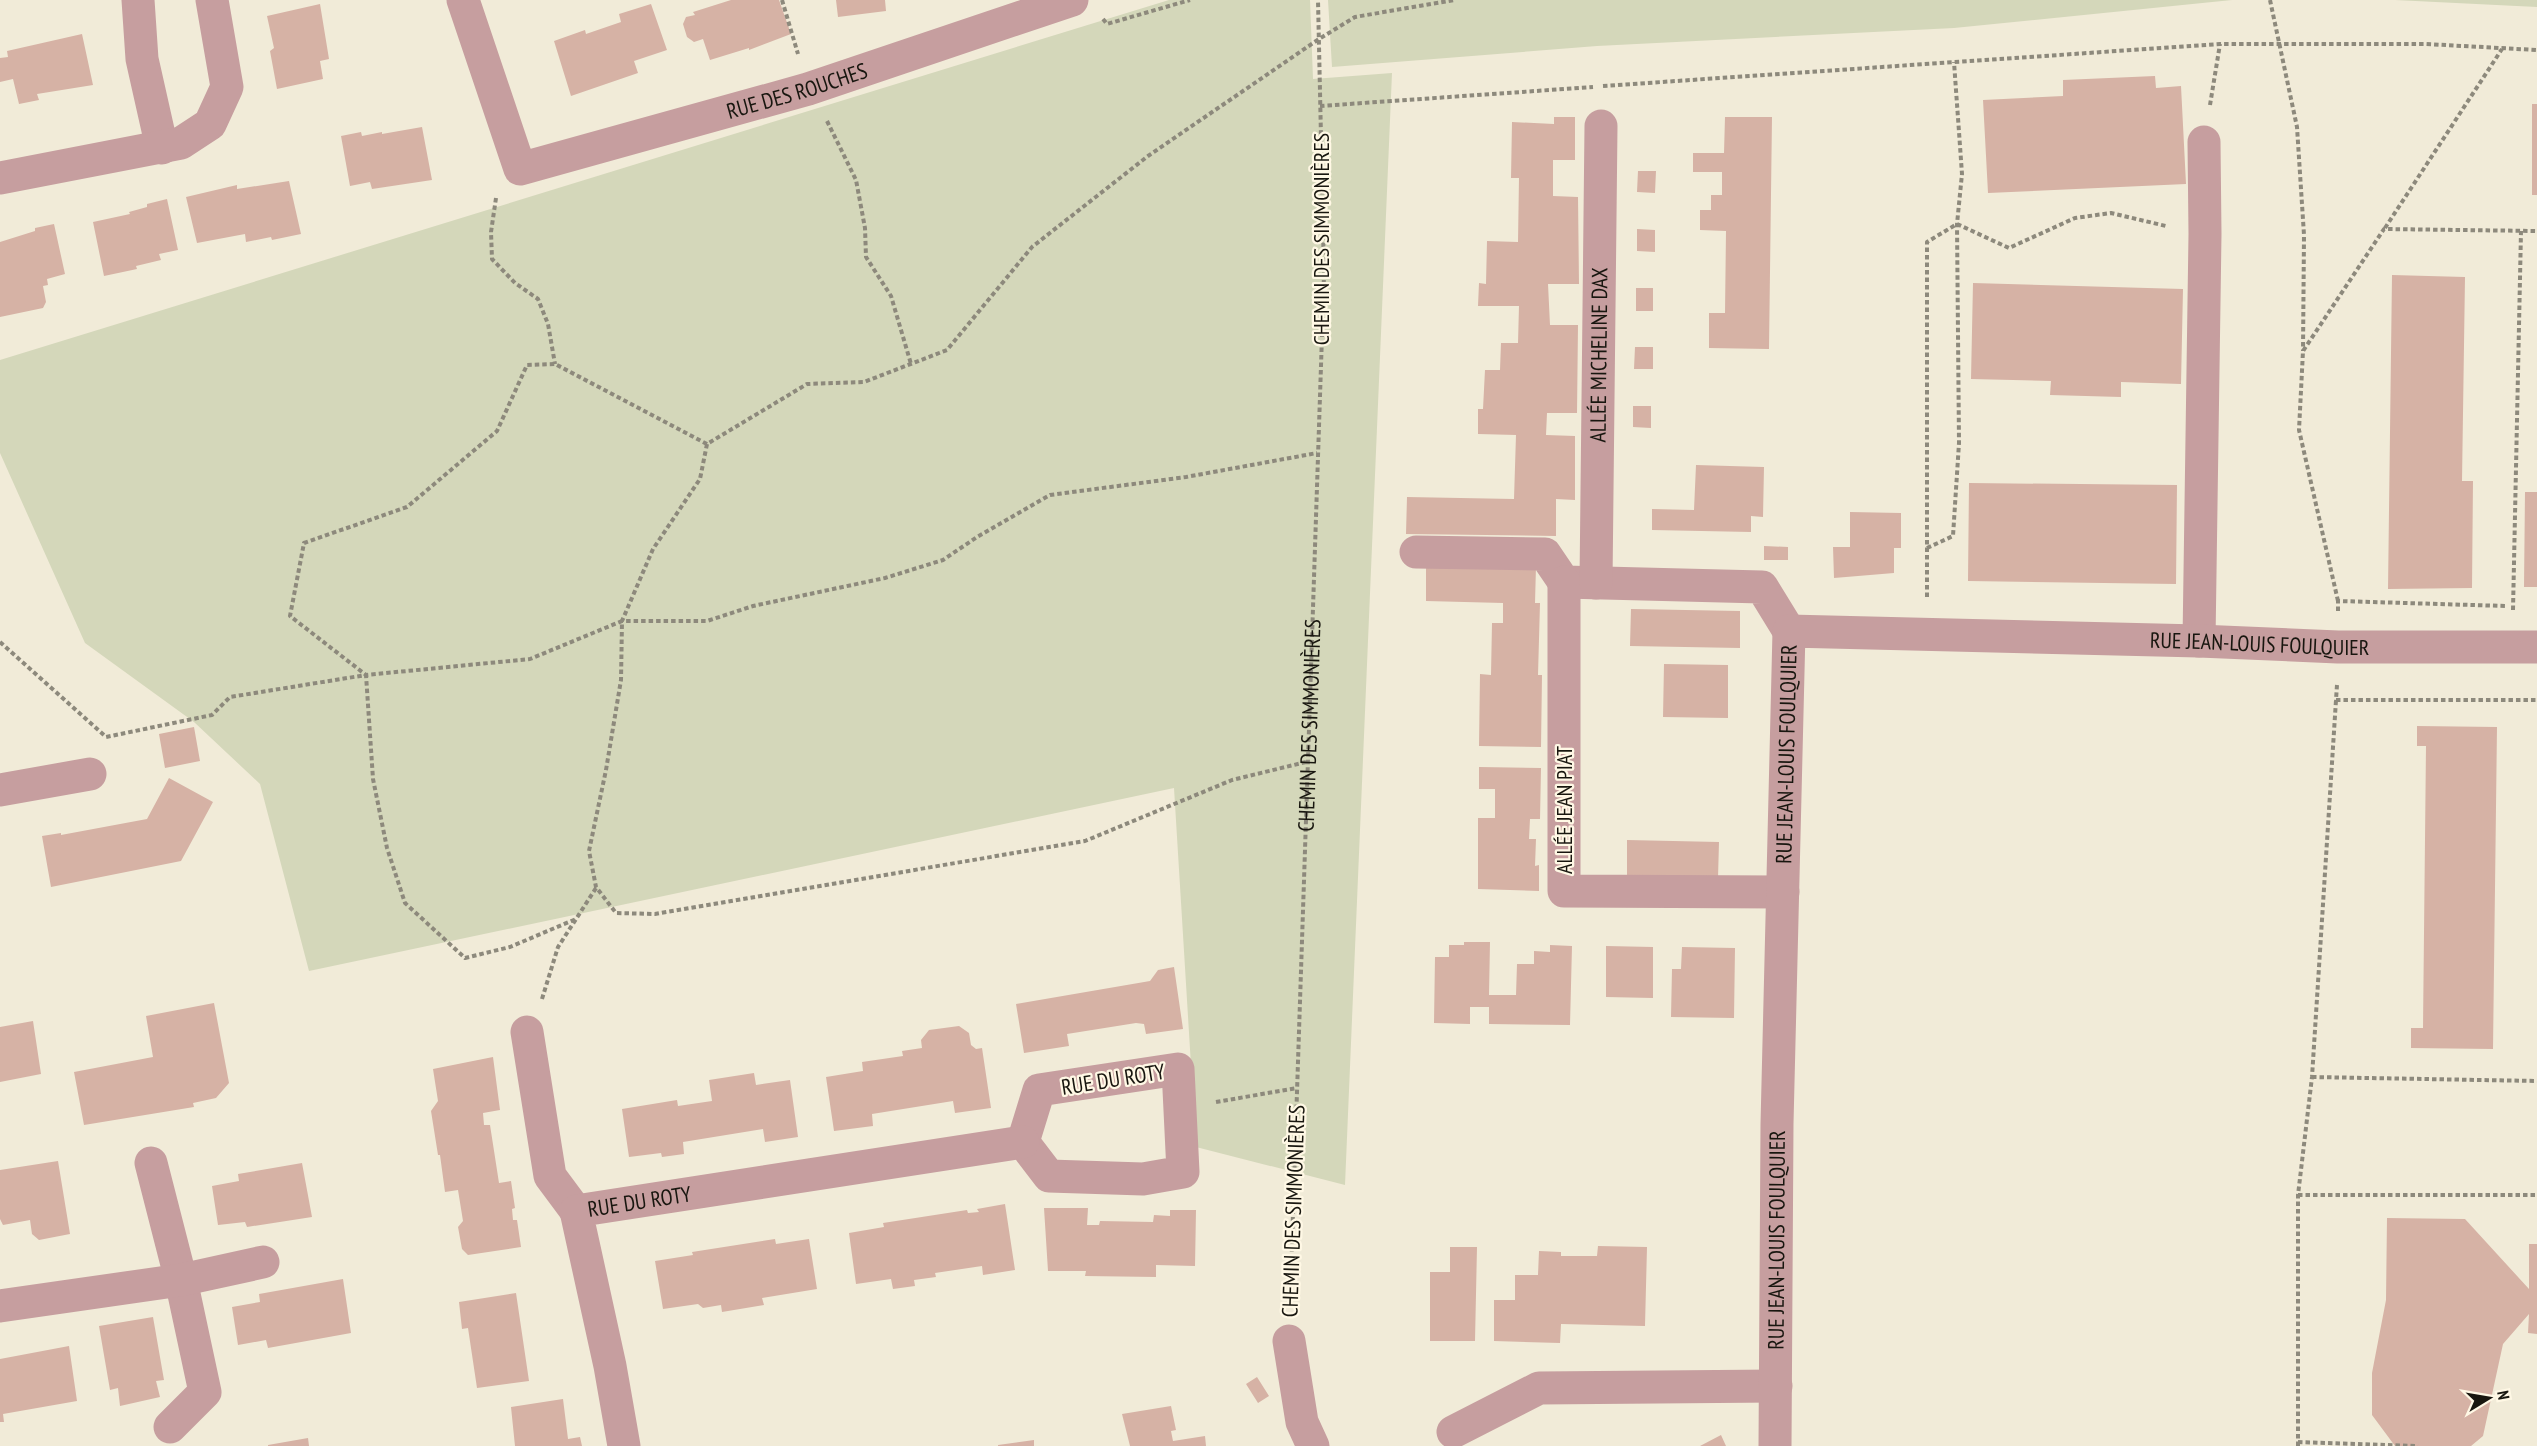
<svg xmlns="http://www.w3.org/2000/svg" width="2537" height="1446" viewBox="0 0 2537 1446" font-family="'PT Sans Narrow',sans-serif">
	<rect width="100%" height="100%" fill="#f1ebd8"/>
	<path fill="#d4d7ba" d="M1169 0H1310L1313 79 1392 73 1345 1185 1196 1147 1174 788 309 971 260 784 194 722 85 643 0 453V360Z
		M1328 0H2232L1954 28 1597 46 1332 67Z
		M2395 0H2537V7Z"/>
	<path fill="#d6b2a5" d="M731 0H779L791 34 749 50V48L710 60 703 39 694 42 687 37 683 24 686 17 695 15 693 12Z
		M836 0H885L886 11 838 17Z
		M320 4 329 59 320 61 323 79 277 89 270 51 274 48 267 16Z
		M651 4 667 50 634 61 638 73 571 96 554 41 585 30 586 34 621 22 619 14Z
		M82 34 93 85 37 94 39 100 19 104 13 79 0 82V58L8 57 7 51Z
		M2155 76 2156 88 2181 86 2186 184 1988 193 1983 100 2063 96V80Z
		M2532 104H2537V195H2532Z
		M1554 117H1575V160H1553V196L1578 197 1579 284H1548L1550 325H1578L1577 413H1547L1546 435 1575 436V500L1556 499V536L1406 534 1407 497 1514 499 1516 435 1478 434V409H1483L1485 370H1500L1501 343H1518L1519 306H1478L1479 283 1486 284 1487 241 1518 242 1519 178H1511L1512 122 1554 124Z
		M1725 117H1772L1769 349 1709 348V313H1725L1726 231 1700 230V210H1711V195H1722V172H1693V153H1724Z
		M422 127 432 180 372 189 370 182 350 186 341 136 361 132 362 136 382 132V134Z
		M1638 171H1656L1655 193 1637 192Z
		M289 181 301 234 272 240 271 237 246 242 245 234 197 243 186 197 237 185V189Z
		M167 199 178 250 159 254 161 260 136 266 137 269 104 276 93 222 130 214 129 212 147 207V204Z
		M54 224 65 274 47 279 48 285 43 286 46 302 43 308 0 317V242L35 231V228Z
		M1637 229 1655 230V252L1637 251Z
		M2392 275 2465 277 2462 481H2473L2472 588 2388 589Z
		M1973 283 2183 289 2181 384 2121 382V397L2050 395 2051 381 1971 379Z
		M1636 288H1653V311H1636Z
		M1635 347H1653V369H1634Z
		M1633 406H1651V428L1633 427Z
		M1696 465 1764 467 1763 517 1751 516V532L1652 530V509L1694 510Z
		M1969 483 2177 485 2176 584 1968 581Z
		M2525 492H2537V587H2524Z
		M1850 512 1901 513V548H1894V573L1834 578 1833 547H1850Z
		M1764 546 1788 547V560H1764Z
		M1426 564 1536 566 1535 603H1540L1538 675H1542L1541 747 1479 746 1480 674 1491 675 1492 623H1503V603L1426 601Z
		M1631 609 1740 611V648L1630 646Z
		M1664 664 1728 665V718L1663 717Z
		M2417 726 2497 727 2493 1049 2411 1048V1028H2423L2426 746H2417Z
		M194 727 200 761 165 768 159 734Z
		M1479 767 1541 768 1540 819H1530L1529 839H1536L1535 866 1539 865V891L1478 889V818H1495V789H1479Z
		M169 778 213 802 181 861 51 887 42 836 61 833V835L147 819Z
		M1627 840 1719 842 1718 878 1627 877Z
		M1464 942H1490L1489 995H1516L1517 964H1534V951L1550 952V945L1572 946 1570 1025 1489 1024V1007H1470V1024L1434 1023 1435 957H1449V945H1464Z
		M1606 946 1653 947V998L1606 997Z
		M1682 947 1735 948 1734 1018 1671 1017 1672 969H1681Z
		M1174 967 1183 1029 1146 1034 1144 1024 1136 1023 1067 1034 1069 1046 1024 1053 1016 1004 1150 981 1158 970Z
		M214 1003 229 1083 216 1098 193 1103 194 1107 84 1125 74 1072 153 1057 146 1016Z
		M33 1021 41 1074 0 1082V1027Z
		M959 1026 969 1033 971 1045 976 1049 982 1048 991 1108 955 1113 953 1101 872 1114 873 1126 834 1131 826 1077 863 1071 862 1062 903 1056 902 1051 922 1048 921 1040 929 1030Z
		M493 1057 500 1110 483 1113 484 1125H490L499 1183 511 1181 515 1208 512 1209 513 1220H517L521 1247 468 1255 462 1249 458 1227 463 1221 458 1190 445 1192 440 1155H438L431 1111 438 1101 433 1069Z
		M754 1073 756 1085 790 1080 798 1137 765 1142 763 1129 683 1142 684 1154 662 1157 661 1153 629 1157 622 1109 677 1100 678 1106 712 1101 709 1080Z
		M58 1161 70 1234 39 1240 32 1234 30 1220 3 1225 0 1219V1170Z
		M302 1163 312 1217 247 1227 245 1222 218 1225 212 1186 239 1181 238 1174Z
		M1005 1204 1015 1270 983 1275 982 1266 935 1273 936 1277 914 1280 915 1286 893 1289 891 1279 856 1284 849 1233 884 1227 883 1223 967 1210 968 1213 979 1212 977 1209Z
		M1044 1208H1088L1087 1225H1099L1100 1221 1153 1222 1154 1215 1170 1216V1210H1196L1195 1266 1156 1265V1277L1085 1276 1086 1271H1048Z
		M2387 1218 2465 1219 2529 1289V1244H2537V1334L2528 1333 2529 1314 2503 1344 2483 1436 2471 1446H2395L2372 1415V1373L2386 1300Z
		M775 1239 776 1244 809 1239 817 1289 762 1298 764 1305 722 1312 721 1305 703 1308 698 1304 663 1309 655 1261 693 1255 692 1252Z
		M1598 1246 1647 1247 1645 1326 1561 1324 1560 1343 1494 1341V1300H1515V1275H1538L1539 1251 1561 1252V1256H1597Z
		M1450 1247H1477L1475 1341H1430V1272H1450Z
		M343 1279 351 1333 268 1348 266 1340 238 1345 232 1307 260 1302 259 1294Z
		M516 1293 529 1381 477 1388 468 1328 462 1329 459 1302Z
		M153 1317 164 1380 156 1381 160 1397 120 1406 118 1388 110 1390 99 1326Z
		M69 1346 77 1401 3 1414 4 1422H0V1359Z
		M1257 1377 1269 1396 1258 1403 1246 1384Z
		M563 1399 568 1439 580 1437 582 1446H515L511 1407Z
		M1171 1406 1176 1430 1171 1431 1173 1441 1205 1436 1206 1446H1130L1122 1414Z
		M1721 1435 1726 1446H1700Z
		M308 1438 309 1446H268V1445Z
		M1034 1440V1446H998V1445Z"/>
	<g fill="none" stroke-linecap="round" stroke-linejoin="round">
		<g stroke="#8d897c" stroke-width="4" stroke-dasharray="4.5 3" stroke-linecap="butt">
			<path d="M782 0 798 54"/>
			<path d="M2270 0 2297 127 2304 235 2303 351"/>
			<path d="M1103 19 1107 24 1190 0"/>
			<path d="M1603 86 2220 44H2426L2537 50"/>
			<path d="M2210 105 2220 44"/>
			<path d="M1320 106 1593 87"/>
			<path d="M827 121 856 180 865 228 866 257 891 296 911 364"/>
			<path d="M496 198 491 232 492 259 515 283 538 299 548 324 555 364"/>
			<path d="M2385 228 2502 49"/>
			<path d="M707 444 700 479 653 549 622 621H707L753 606 885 578 943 560 977 537 1050 495 1186 477 1317 453"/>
			<path d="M1927 548 1953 536 1959 443 1957 224 1962 174 1954 62"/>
			<path d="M1927 597V242L1957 224 2009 248 2075 218 2111 213 2166 226"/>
			<path d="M2338 601 2299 430 2303 351 2384 229 2537 231"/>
			<path d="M2513 610 2521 231"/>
			<path d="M2338 611V601L2506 606"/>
			<path d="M0 642 106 737 212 715 230 697 366 675 373 779 387 848 405 903 465 958 510 947 576 919"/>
			<path d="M2337 685 2336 700H2537"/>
			<path d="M1306 762 1232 780 1085 841 655 914 616 913 596 887 589 851 606 770 621 680 622 621 530 659 366 675 290 616 304 543 407 507 497 431 527 365 555 364 707 444 807 384 864 382 947 350 1032 247 1148 156 1319 39 1355 17 1454 0"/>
			<path d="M542 999 558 947 596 888"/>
			<path d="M2312 1077 2537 1081"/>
			<path d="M1216 1102 1297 1088"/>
			<path d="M2298 1195H2537"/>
			<path id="s1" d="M1290 1304 1324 275 1318 0"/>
			<path d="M2298 1442 2418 1446"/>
			<path d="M2298 1446V1195L2312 1077 2336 700"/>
		</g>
		<g stroke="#c69e9f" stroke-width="33">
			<path d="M138 0 142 59 162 148"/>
			<path id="s2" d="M463 0 520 169 808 89 1072 0"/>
			<path d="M0 178 181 143 210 124 227 87 212 0"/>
			<path d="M1416 552 1545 554 1564 582 1762 587 1789 631"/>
			<path d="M1564 582V891L1783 892"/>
			<path id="s3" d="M1596 583 1601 126"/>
			<path d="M2199 641 2205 234 2204 142"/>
			<path d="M0 790 90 774"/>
			<path d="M527 1032 550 1176 576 1211"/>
			<path d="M1178 1069 1183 1172 1143 1179 1049 1176 1023 1142 1039 1090Z"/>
			<path d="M151 1163 181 1280 205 1392 170 1427"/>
			<path d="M0 1306 181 1280 263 1262"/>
			<path d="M1289 1341 1302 1422 1313 1446"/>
			<path d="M1453 1432 1539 1388 1776 1386"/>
			<path id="s4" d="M624 1446 610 1366 576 1211 1023 1142"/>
			<path id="s5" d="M1775 1446 1777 1124 1789 631 2199 641 2338 647H2537"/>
		</g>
	</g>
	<g text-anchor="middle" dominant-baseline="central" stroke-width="4.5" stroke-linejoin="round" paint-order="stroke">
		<g font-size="22" fill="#18160f" stroke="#fff8e5">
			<text stroke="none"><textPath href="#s2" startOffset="466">RUE DES ROUCHES</textPath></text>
			<text transform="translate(1321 239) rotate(-90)">CHEMIN DES SIMMONIÈRES</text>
			<text stroke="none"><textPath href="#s3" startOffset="228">ALLÉE MICHELINE DAX</textPath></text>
			<text stroke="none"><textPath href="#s5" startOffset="1286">RUE JEAN-LOUIS FOULQUIER</textPath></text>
			<text stroke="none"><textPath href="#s1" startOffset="579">CHEMIN DES SIMMONIÈRES</textPath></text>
			<text stroke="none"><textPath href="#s5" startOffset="692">RUE JEAN-LOUIS FOULQUIER</textPath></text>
			<text transform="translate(1564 810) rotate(-90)">ALLÉE JEAN PIAT</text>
			<text transform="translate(1113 1079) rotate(-9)">RUE DU ROTY</text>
			<text stroke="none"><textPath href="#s4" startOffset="304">RUE DU ROTY</textPath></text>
			<text transform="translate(1293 1211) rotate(-88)">CHEMIN DES SIMMONIÈRES</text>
			<text stroke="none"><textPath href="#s5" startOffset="206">RUE JEAN-LOUIS FOULQUIER</textPath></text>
		</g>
	</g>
	<g transform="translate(2489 1398) rotate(79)" stroke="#fff8e5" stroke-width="4.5" paint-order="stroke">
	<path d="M0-4.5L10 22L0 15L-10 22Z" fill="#18160f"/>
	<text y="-9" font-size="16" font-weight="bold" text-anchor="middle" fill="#18160f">N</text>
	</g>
</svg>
